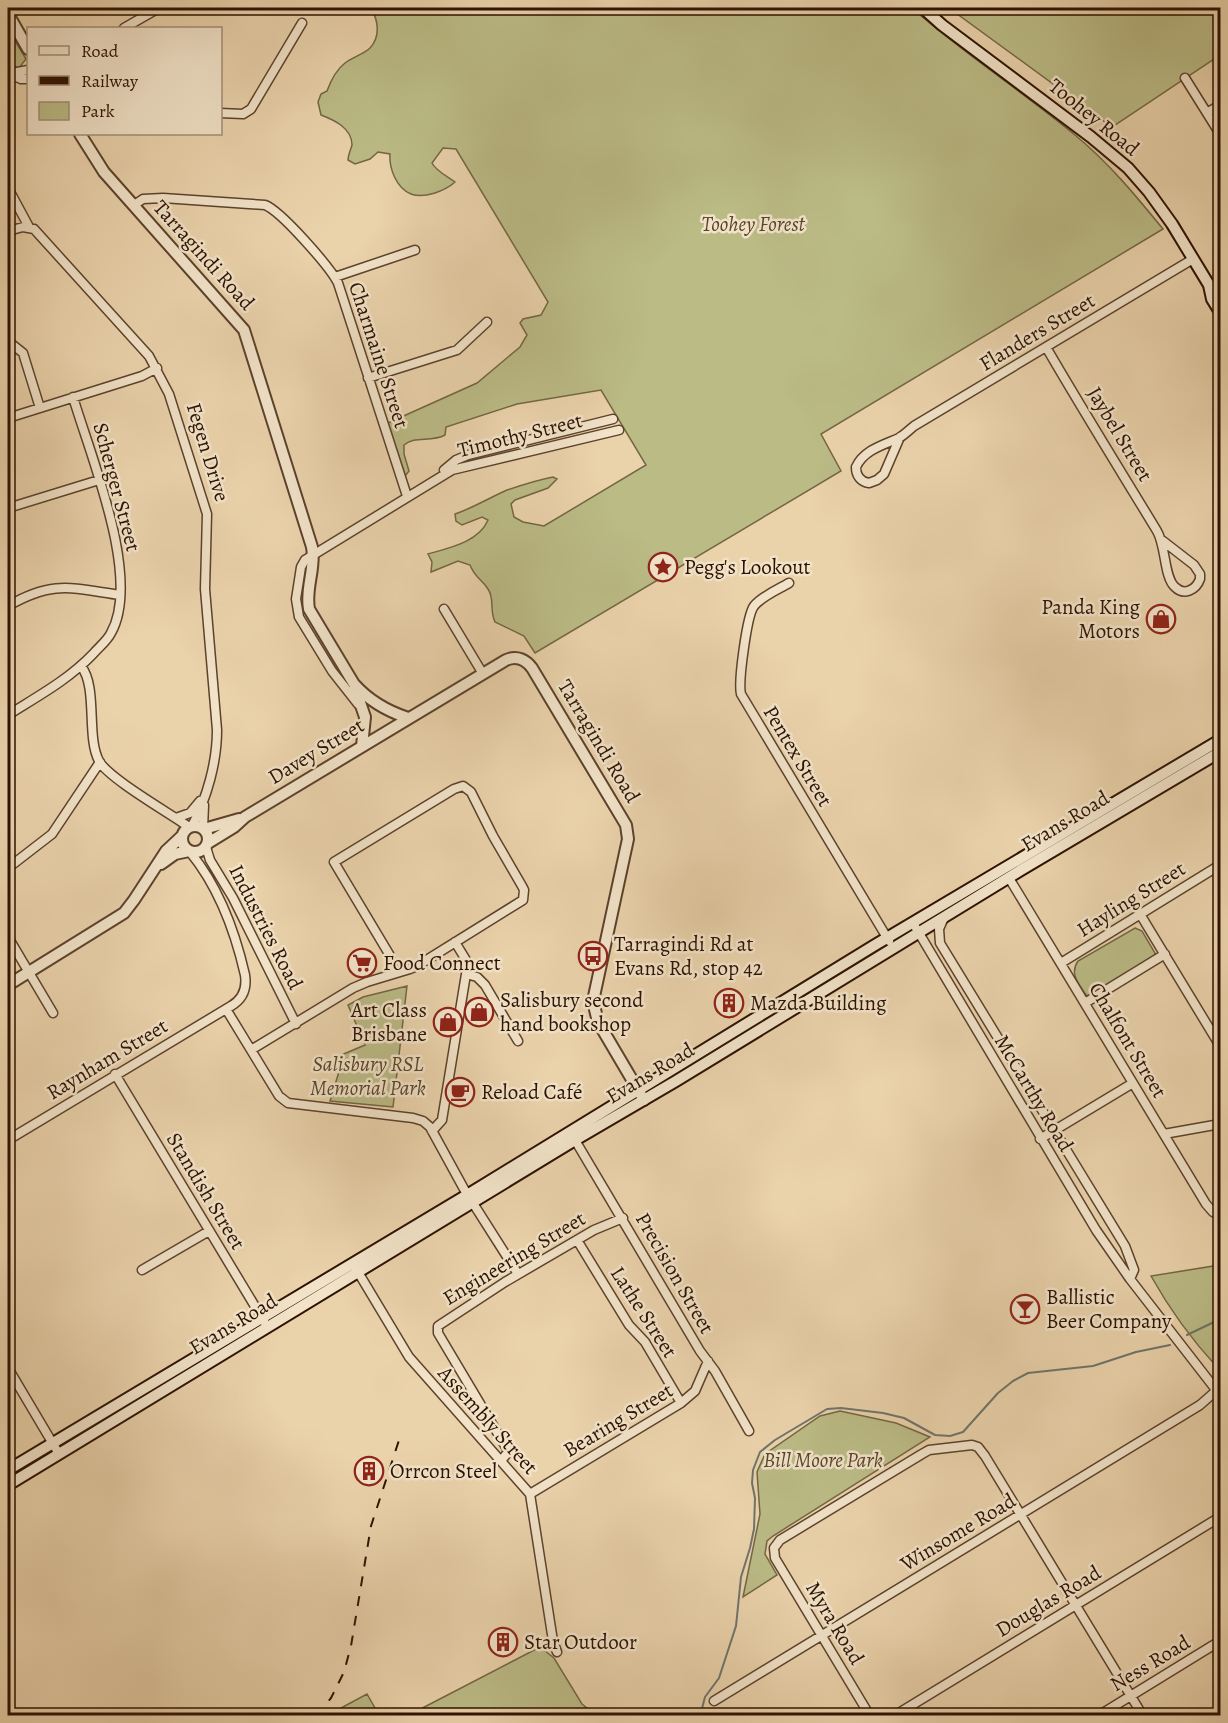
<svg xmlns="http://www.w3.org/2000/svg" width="1228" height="1723" viewBox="0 0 1228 1723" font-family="Alegreya,serif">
	<rect width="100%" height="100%" fill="#ead2ab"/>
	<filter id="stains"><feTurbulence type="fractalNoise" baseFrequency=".00333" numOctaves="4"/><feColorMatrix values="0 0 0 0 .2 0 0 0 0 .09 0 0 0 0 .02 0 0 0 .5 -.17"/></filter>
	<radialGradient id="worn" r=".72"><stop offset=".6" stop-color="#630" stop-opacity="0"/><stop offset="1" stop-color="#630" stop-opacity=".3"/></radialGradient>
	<path fill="#bbbb86" stroke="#746644" stroke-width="1.5" d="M371 8H912C964 54 1022 91 1075 135 1109 163 1136 196 1163 229L821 434 841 471 535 653 524 636 495 622C489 609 495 599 488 589 482 579 475 578 470 565L458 561 431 572 432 562 428 554C449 548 479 542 488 520L482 517 462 525 456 521 455 514C473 508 489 498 507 490 522 485 538 480 553 477L557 479 548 488 515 500 511 504 514 517 523 522 544 526 646 465 601 390 517 404 446 427 445 435C431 443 415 435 404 445V454L409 471 405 476 388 423 477 383 520 347 527 335 520 323 523 319 541 315 548 302 456 149 443 148 432 163C436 171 447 176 455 182 445 191 424 199 411 194 396 188 389 168 390 154L378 152 370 159 355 164 348 160C348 155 351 149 352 145 352 128 334 120 321 115L318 102 321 94 327 91C331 80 336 70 345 63 353 57 364 54 370 48 381 36 378 20 371 8Z
		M949 8H1220V55L1112 127Z
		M8 29 26 59 19 68 8 65Z
		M1135 928 1142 931 1155 953 1154 957 1089 996 1086 995C1079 984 1069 974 1078 961Z
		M407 986 393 1107 330 1101 342 1062 339 1056 365 1045 348 1005 363 997Z
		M1220 1265V1365L1217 1367C1191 1339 1170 1310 1151 1276Z
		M840 1411 896 1423 930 1437 773 1536 767 1541 765 1554 777 1575 743 1597 760 1514 757 1472 765 1454 820 1416Z
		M540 1647 554 1658 582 1704 596 1715H409Z
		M367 1694 379 1715H328Z"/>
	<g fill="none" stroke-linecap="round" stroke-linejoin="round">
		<path stroke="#6f746c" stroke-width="2" d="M1187 1335 1214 1322H1220
			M700 1716 705 1697 719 1678 736 1626 741 1577 750 1548 754 1529 755 1498 752 1483 753 1470 760 1452 775 1440 827 1409 841 1408 883 1413 904 1418 935 1435 950 1436 963 1432 998 1393 1013 1381 1028 1373 1093 1366 1136 1352 1170 1345"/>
		<g stroke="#5c422c" stroke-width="11">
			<path id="minor" d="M124 28 159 8
				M8 73 21 79H28
				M12 73 28 70
				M1185 78 1220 134
				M220 113 243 114 251 109 302 23
				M1207 113 1220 105
				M8 188 29 227
				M134 205 143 199 163 198 265 205C281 211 330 267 338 283L407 496
				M8 231 23 227 34 229 149 356 169 394 207 514 205 589 217 730C217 762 207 798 192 826
				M335 277 415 250
				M8 341 23 353 40 408
				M1046 347C1082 409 1120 470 1157 531 1166 546 1164 578 1175 587 1184 596 1196 590 1200 579V574L1194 565 1163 541
				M368 378 457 350 487 322
				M8 418 142 376 157 368
				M900 437 884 474 877 480 869 483C861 482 856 476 856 467 864 450 883 445 899 438 904 435 909 430 914 426L1193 259
				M444 470 456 460 468 455 613 419
				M8 508 99 480
				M789 583C779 589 762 596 754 606 747 615 738 682 741 694L889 941
				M8 606C53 580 71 588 120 595
				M444 609 483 674
				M81 666C98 687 86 737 99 761 108 778 171 814 189 827
				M358 704 332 671 299 617 296 599 301 567 305 560 452 470 619 430
				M8 715C38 696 68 680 93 654 99 647 107 641 111 633 142 578 90 455 73 397
				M176 818 190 813 200 801
				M203 829 204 805
				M206 847 210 860 233 898 296 1024
				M8 868 52 834 100 762
				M1009 878 1206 1204 1213 1212 1220 1215
				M1140 914 1220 1046
				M943 920 939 929 940 943 1125 1246 1134 1270 1130 1279
				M913 923 1096 1230 1130 1279 1220 1395
				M8 937 53 1013
				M1061 963 1220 865
				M466 974 477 977 485 985 518 1041
				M1085 1003 1165 954
				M226 1009 279 1096 288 1103 413 1118 423 1121 430 1127 464 1189 518 1274
				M251 1050 353 988 367 982 410 969 417 966 523 900 524 890 522 886 493 836 471 792 463 786 454 789 334 862 389 954 395 973
				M115 1074 265 1323
				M432 1131 442 1120 467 968 466 960 455 942
				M1164 1134 1220 1124
				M572 1135 700 1351 715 1371 749 1431
				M1040 1139 1133 1083
				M8 1140 231 1006C243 999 247 988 245 975 235 931 218 886 190 852
				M577 1240 629 1325 645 1342 681 1403
				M355 1267 409 1357 530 1494 553 1641 557 1652
				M142 1270 209 1231
				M8 1368 59 1454
				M501 1461 508 1452 507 1449 438 1333V1326L505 1282 594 1230 623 1218
				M530 1494 681 1403 695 1391 708 1361
				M714 1701 1200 1405 1217 1390
				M870 1716 775 1558 774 1548 780 1540 922 1454 929 1450 972 1445 978 1447 985 1456 1143 1716
				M894 1716 1220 1517
				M1098 1716 1220 1641"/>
		</g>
		<g stroke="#5c422c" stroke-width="14">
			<path id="tertiary" d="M8 14 28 49
				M80 134 104 172 244 330 312 547C316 568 305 588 309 609L354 684C369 701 387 711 408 718
				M355 688 365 717 362 746
				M182 839a13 13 0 1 1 26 0a13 13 0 1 1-26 0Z
				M204 829 239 819
				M208 843 234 827 245 817 506 660C517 655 526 660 532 668L626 825 628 839 593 1001 598 1022 644 1100
				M161 864 175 854 189 851
				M8 985 124 913 134 900 166 851 182 836"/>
		</g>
		<g stroke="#2d1202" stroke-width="14">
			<path id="secondary" d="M923 8 942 25 1091 137 1128 168 1149 192 1172 224 1209 285 1212 299 1220 312
				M8 1470 467 1195 875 945 1220 740
				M8 1485 575 1140 676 1081 1021 870 1220 752"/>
		</g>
		<use href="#minor" stroke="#f1e2c8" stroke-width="8"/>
		<use href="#tertiary" stroke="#f1e2c8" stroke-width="10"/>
		<use href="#secondary" stroke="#f1e2c8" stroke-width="10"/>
		<path stroke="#2d1202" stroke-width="2" stroke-dasharray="10 10" stroke-linecap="butt" d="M316 1716 331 1698 344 1672 351 1646 371 1526 401 1434"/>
	</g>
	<defs>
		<g id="sight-ring" transform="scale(1.5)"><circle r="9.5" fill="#f1e2c8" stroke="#8f2418" stroke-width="1.5"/><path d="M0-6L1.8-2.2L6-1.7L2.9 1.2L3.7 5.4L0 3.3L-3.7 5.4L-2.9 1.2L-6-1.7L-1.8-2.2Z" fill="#8f2418"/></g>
		<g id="shop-ring" transform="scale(1.5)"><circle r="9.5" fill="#f1e2c8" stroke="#8f2418" stroke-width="1.5"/><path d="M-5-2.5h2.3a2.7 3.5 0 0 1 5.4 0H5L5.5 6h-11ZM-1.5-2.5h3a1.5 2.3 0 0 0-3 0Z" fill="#8f2418"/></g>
		<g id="bus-ring" transform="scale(1.5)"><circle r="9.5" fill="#f1e2c8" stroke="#8f2418" stroke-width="1.5"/><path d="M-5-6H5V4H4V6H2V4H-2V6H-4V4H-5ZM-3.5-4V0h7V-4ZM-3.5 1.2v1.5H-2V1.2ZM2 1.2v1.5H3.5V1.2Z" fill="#8f2418"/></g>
		<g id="supermarket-ring" transform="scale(1.5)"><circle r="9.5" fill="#f1e2c8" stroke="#8f2418" stroke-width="1.5"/><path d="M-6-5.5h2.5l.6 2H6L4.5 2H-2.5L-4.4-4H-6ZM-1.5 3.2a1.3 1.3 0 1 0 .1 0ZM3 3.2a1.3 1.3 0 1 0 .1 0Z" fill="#8f2418"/></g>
		<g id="building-ring" transform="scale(1.5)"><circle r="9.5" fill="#f1e2c8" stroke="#8f2418" stroke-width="1.5"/><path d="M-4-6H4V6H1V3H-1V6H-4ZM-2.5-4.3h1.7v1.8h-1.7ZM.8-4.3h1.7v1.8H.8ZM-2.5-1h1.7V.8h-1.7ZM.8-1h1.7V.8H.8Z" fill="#8f2418"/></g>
		<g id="cafe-ring" transform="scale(1.5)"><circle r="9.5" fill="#f1e2c8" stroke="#8f2418" stroke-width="1.5"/><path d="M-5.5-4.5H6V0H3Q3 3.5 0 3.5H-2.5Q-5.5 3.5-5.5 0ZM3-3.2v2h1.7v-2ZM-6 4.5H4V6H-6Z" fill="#8f2418"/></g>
		<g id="bar-ring" transform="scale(1.5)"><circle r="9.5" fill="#f1e2c8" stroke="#8f2418" stroke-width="1.5"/><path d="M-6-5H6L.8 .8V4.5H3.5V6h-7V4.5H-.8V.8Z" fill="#8f2418"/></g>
	</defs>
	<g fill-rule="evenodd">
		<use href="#sight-ring" x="663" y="567"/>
		<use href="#shop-ring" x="1161" y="619"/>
		<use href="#bus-ring" x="593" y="956"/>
		<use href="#supermarket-ring" x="362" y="963"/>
		<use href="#building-ring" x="729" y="1003"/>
		<use href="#shop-ring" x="479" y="1012"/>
		<use href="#shop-ring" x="448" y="1022"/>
		<use href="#cafe-ring" x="460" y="1092"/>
		<use href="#bar-ring" x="1025" y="1309"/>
		<use href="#building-ring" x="369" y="1471"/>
		<use href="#building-ring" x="503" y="1642"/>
	</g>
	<g text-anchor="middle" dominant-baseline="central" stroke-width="5" stroke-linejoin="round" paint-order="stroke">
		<g font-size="21" fill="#2d1202" stroke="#f1e2c8">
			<text transform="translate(1094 117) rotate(39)">Toohey Road</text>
			<text transform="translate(204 255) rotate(48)">Tarragindi Road</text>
			<text transform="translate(1037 332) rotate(-31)">Flanders Street</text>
			<text transform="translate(379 355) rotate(72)">Charmaine Street</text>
			<text transform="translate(1120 434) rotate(59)">Jaybel Street</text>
			<text transform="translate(520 435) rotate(-14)">Timothy Street</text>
			<text transform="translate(208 452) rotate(73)">Fegen Drive</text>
			<text transform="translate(117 487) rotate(75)">Scherger Street</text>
			<text transform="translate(599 741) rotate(59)">Tarragindi Road</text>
			<text transform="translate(316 751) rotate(-31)">Davey Street</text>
			<text transform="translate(798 756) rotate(59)">Pentex Street</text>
			<text transform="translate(1065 821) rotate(-31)">Evans Road</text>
			<text transform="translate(1131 899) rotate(-32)">Hayling Street</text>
			<text transform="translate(266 927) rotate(63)">Industries Road</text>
			<text transform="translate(1128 1040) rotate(59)">Chalfont Street</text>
			<text transform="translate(107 1059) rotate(-31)">Raynham Street</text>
			<text transform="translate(650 1073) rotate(-31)">Evans Road</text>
			<text transform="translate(1034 1093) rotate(59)">McCarthy Road</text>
			<text transform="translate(206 1191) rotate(59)">Standish Street</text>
			<text transform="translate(514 1258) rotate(-31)">Engineering Street</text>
			<text transform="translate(675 1273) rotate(60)">Precision Street</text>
			<text transform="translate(644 1312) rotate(57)">Lathe Street</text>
			<text transform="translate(233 1324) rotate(-31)">Evans Road</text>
			<text transform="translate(488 1420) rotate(48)">Assembly Street</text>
			<text transform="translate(618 1420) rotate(-31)">Bearing Street</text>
			<text transform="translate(958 1532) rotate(-31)">Winsome Road</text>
			<text transform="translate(1048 1601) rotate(-31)">Douglas Road</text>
			<text transform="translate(835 1623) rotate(59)">Myra Road</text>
			<text transform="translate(1150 1663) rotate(-31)">Ness Road</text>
		</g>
		<g font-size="21" font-style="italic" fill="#58452a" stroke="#f1e2c8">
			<text x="753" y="224">Toohey Forest</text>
			<text x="368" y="1064">Salisbury RSL<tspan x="368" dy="24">Memorial Park</tspan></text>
			<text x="823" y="1460">Bill Moore Park</text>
		</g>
		<g font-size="21" fill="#2d1202" stroke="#f1e2c8" text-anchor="start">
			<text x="684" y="567">Pegg's Lookout</text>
			<text x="1140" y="607" text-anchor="end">Panda King<tspan x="1140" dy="24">Motors</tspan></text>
			<text x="614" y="944">Tarragindi Rd at<tspan x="614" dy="24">Evans Rd, stop 42</tspan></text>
			<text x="383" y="963">Food Connect</text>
			<text x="500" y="1000">Salisbury second<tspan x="500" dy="24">hand bookshop</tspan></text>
			<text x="750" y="1003">Mazda Building</text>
			<text x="427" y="1010" text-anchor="end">Art Class<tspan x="427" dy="24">Brisbane</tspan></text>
			<text x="481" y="1092">Reload Café</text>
			<text x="1046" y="1297">Ballistic<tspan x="1046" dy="24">Beer Company</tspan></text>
			<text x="390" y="1471">Orrcon Steel</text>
			<text x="524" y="1642">Star Outdoor</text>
		</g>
	</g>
	<rect width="1228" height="1723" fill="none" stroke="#ead2ab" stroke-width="30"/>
	<rect x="9" y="9" width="1210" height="1705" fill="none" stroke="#2d1202" stroke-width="3"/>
	<rect x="15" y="15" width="1198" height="1693" fill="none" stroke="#2d1202" stroke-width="1.5"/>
	<rect x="27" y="27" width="195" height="108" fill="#f1e2c8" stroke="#a38f79" stroke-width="1.5"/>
	<rect x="39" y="46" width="30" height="9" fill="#f1e2c8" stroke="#a38f79" stroke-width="1.5"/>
	<text x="81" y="57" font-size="18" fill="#2d1202">Road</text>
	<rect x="39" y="76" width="30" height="9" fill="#2d1202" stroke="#a38f79" stroke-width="1.5"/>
	<text x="81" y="87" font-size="18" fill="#2d1202">Railway</text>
	<rect x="39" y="102" width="30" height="18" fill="#bbbb86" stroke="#a38f79" stroke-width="1.5"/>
	<text x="81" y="117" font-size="18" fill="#2d1202">Park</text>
	<rect width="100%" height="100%" filter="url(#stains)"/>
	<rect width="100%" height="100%" fill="url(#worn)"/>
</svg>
